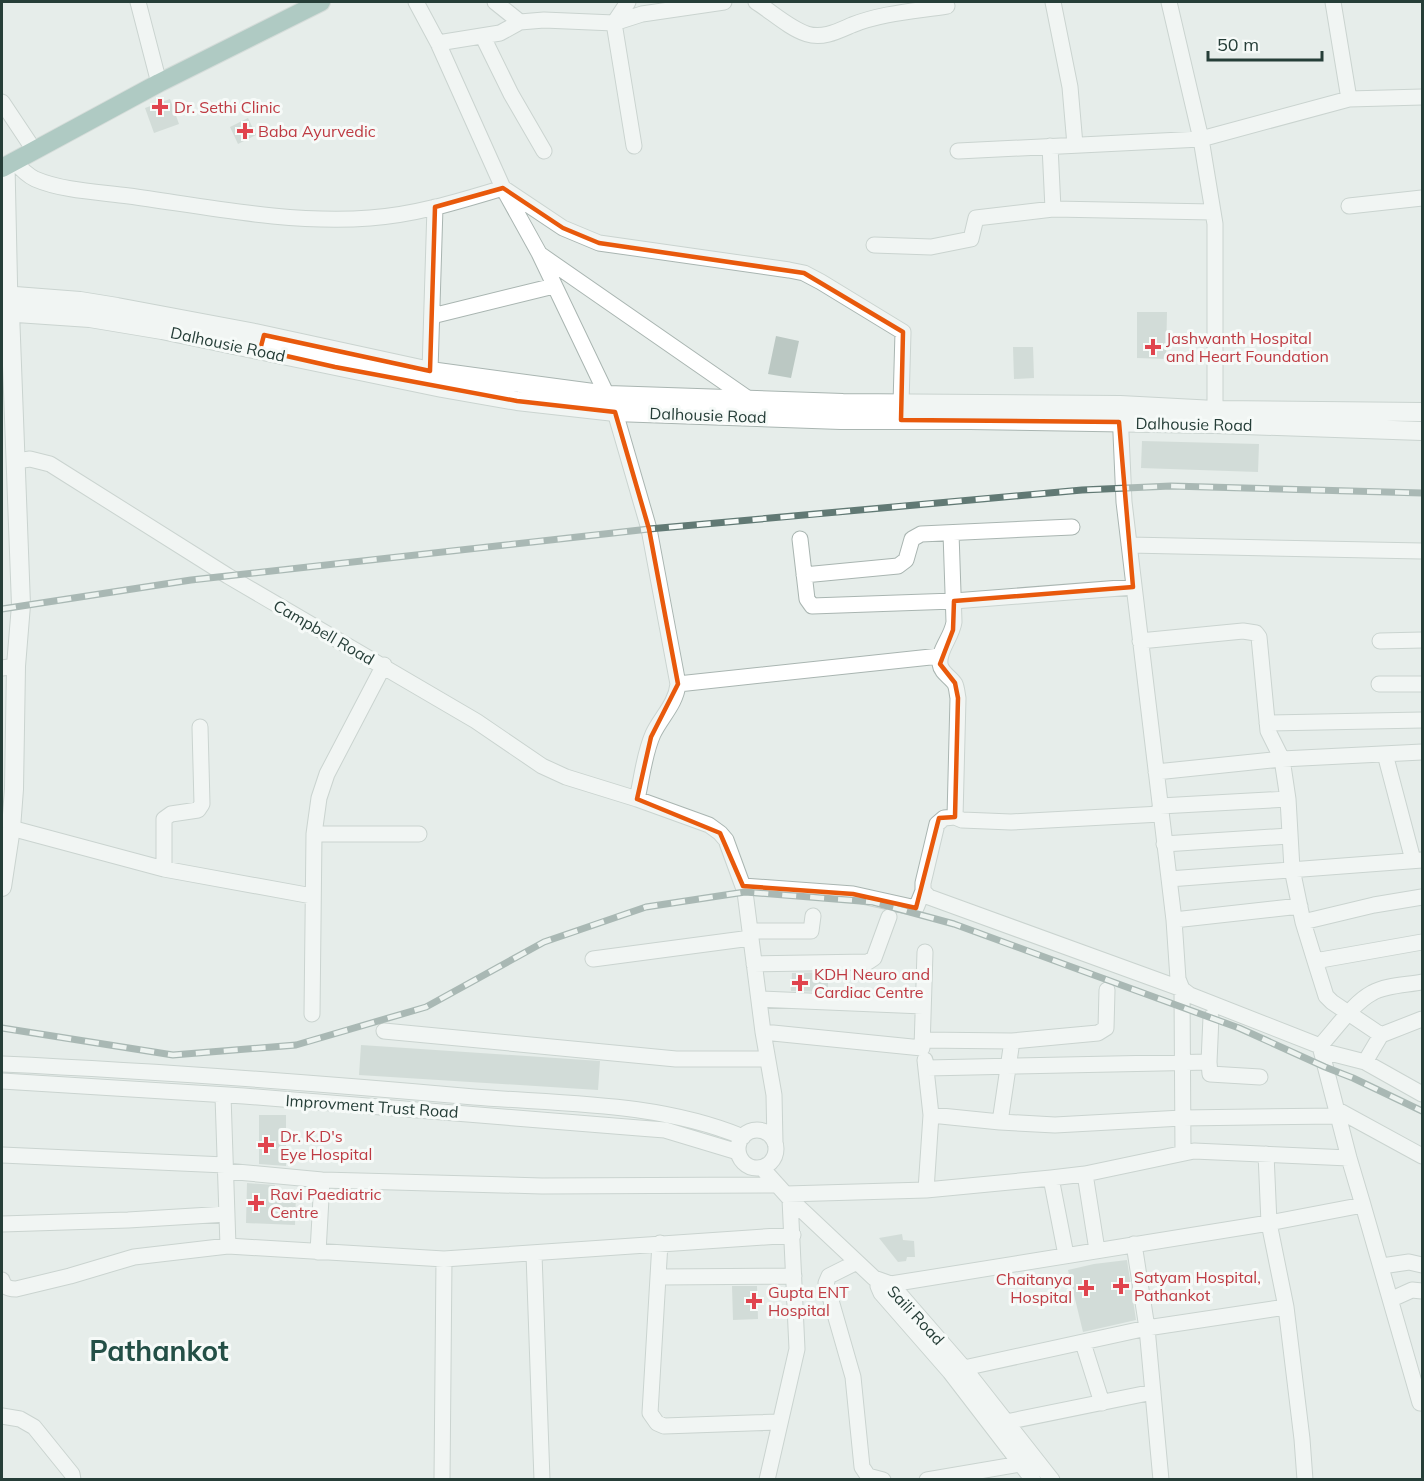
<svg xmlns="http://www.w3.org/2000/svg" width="1424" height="1481" viewBox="0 0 1424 1481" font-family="Mulish,sans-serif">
	<rect width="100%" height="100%" fill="#e6edea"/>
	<path fill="#bbc8c3" d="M170 99 179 124 154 133 145 108Z
		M248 118 256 135 238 144 230 127Z
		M1137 312H1167L1166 359 1137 358Z
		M776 336 799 341 791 378 768 374Z
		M1013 347H1033L1034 378 1014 379Z
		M1142 441 1259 444 1258 472 1141 468Z
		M828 972V992L791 991 792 973Z
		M361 1045 600 1061 598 1090 359 1075Z
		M259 1115H286V1166L259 1164Z
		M247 1183 275 1185 274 1192 296 1193 295 1225 246 1223Z
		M902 1234 903 1240 914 1241 915 1257H907L906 1261 898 1262 879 1238Z
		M1127 1260 1136 1320 1083 1332 1068 1270 1094 1264Z
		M732 1286H757L758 1319 733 1320Z"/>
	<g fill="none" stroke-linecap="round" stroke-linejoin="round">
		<g stroke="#a9b5b1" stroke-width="17">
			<path id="minor" d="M138 2 159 83
				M416 2 438 43 503 188 539 253 615 412 649 529 678 684C676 704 661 717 653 734 644 754 642 778 637 799L709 825 720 833 726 840 745 892 763 1032 774 1095 775 1143
				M495 2 520 22
				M628 2 614 23 634 146
				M756 2C772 12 789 28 807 34 823 39 838 31 852 25 882 13 916 11 947 6
				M1053 2 1070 87 1075 145
				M1169 2 1201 139 1215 224V421
				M1333 2 1349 99 1422 97
				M483 37 511 94 544 151
				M438 43 500 33 520 22 544 20 614 23 642 14 724 2
				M2 102 34 150
				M1050 146 1053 209
				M958 151 1201 139 1349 99
				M14 161C20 168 27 175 35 179 63 191 99 192 129 196 208 207 290 224 370 218 415 215 460 201 503 188L563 228 599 243 789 270 804 273 821 282 903 332 901 404
				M7 165 10 306
				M1349 206 1422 198
				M874 245 931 247 971 239 976 218 1053 209 1213 212
				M541 255 753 402
				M432 316 554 286
				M430 371 435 207
				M16 461 30 459 50 464 228 576 476 721 542 766 566 777 637 799
				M951 533 954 622C952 637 938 650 940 664 941 673 951 677 955 684 957 688 957 694 958 698L955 817 962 820 1011 822 1161 814
				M800 539 807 599 812 606 954 601 1133 587
				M1129 545 1422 551
				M804 575 898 566 906 560 912 539 921 534 1072 527
				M1140 641 1243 631 1256 633 1259 637 1268 731 1282 759 1288 799 1292 869 1303 922 1315 961 1326 996 1332 1002 1381 1035
				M1380 641 1422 640
				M2 668 16 666
				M678 684 940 656
				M1379 684H1422
				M1267 723 1422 720
				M1385 754 1413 860
				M1156 772 1282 759 1422 752
				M1160 806 1288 799
				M955 817 944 818 937 824 923 883V891L929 897 1182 989 1183 1153
				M11 828 164 869 312 896
				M314 834 319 798 327 774 384 665
				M1164 844 1289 836
				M164 869V819L171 814 198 810 202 804 200 727
				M1169 879 1422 860
				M743 886 853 894 916 908 923 891
				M1174 920 1300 906
				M1303 922 1374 905 1422 897
				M750 931H811L813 916
				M593 959 751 938
				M1315 961 1422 942
				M754 964 868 962 874 958 889 917
				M759 999 923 1006
				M312 1014 314 834H419
				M1211 1017 1209 1062 1210 1074 1260 1077
				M384 1031 676 1059H767
				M763 1032 922 1048 925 952
				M922 1040 1012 1041 1098 1033 1106 1028 1107 990
				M1320 1046C1335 1030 1353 1003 1372 993 1386 985 1407 985 1422 982
				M1322 1051 1365 1062 1422 1094
				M925 1060 931 1115 926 1190
				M1365 1062 1381 1035 1422 1019
				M2 1064C159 1071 316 1083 474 1097 564 1104 658 1102 743 1137
				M927 1068 1209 1062
				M2 1081 244 1096 639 1128 665 1130 738 1152
				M223 1096 228 1246
				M1336 1109 1422 1156
				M931 1115 1000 1122 1055 1125 1182 1118 1338 1116
				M1000 1122 1012 1041
				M738 1149a19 19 0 1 1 38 0a19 19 0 1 1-38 0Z
				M1266 1154 1269 1223 1286 1307 1302 1439 1305 1480
				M2 1155 225 1165
				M762 1168 790 1199 874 1278 891 1284 964 1368 1052 1480
				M226 1171 322 1180 542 1186 776 1185
				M1085 1174 1097 1250
				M1051 1178 1066 1255
				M786 1194 926 1190 1051 1178 1085 1174 1194 1151 1349 1158
				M1363 1205 1420 1403
				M2 1224 128 1220 227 1214
				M660 1243 650 1413 657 1423 664 1426 779 1422
				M1134 1244 1147 1328 1161 1480
				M318 1252 322 1180
				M534 1254 542 1480
				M857 1262 829 1276 826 1283 853 1377 862 1467 868 1476 883 1480
				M1382 1266 1409 1262 1422 1265
				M659 1277 794 1276
				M2 1280C4 1287 8 1289 16 1289L70 1276 134 1257 228 1246 444 1259 793 1235
				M878 1286 881 1293 950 1372 1033 1480
				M881 1293 891 1284 1269 1223 1363 1205 1349 1158 1320 1046 1190 995 1182 989 1178 979 1174 920 1124 502 1120 411
				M1392 1299 1412 1290 1422 1291
				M1083 1343 1102 1403
				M964 1368 1147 1328 1286 1307
				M2 1416 20 1419 34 1427 72 1474 73 1480
				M1006 1422 1153 1392
				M442 1480 444 1259
				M767 1480 797 1349 790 1199
				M927 1480 1020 1464"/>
		</g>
		<g stroke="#a9b5b1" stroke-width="20">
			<path id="tertiary" d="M2 295 80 301 117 307 255 333 430 371 608 395 843 403 1120 405 1215 410 1422 412
				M2 312 90 318 162 330 442 388 517 401 615 412 841 420H970L1215 424 1422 431
				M2 887 11 828 14 789 16 666 21 605 10 312"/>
		</g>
		<g stroke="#c2c9c7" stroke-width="20">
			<path id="primary" d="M2 168 159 83 321 2"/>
		</g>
		<use href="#minor" stroke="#fff" stroke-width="15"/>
		<use href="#tertiary" stroke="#fff" stroke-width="18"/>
		<use href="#primary" stroke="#6e9f94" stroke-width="18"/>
		<g stroke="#617974" stroke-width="7">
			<path id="rail" d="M2 609 191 580 649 529 1082 490 1171 486 1422 493
				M2 1028 173 1055 296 1045 426 1007 544 942 646 907 745 892 873 902 954 924 1239 1028 1325 1067 1353 1078 1422 1111"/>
		</g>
		<use href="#rail" stroke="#f6faf8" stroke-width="4.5" stroke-dasharray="14" stroke-linecap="butt"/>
	</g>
	<path d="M0 0H1424V1481H0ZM503 188 563 228 599 243 804 273 903 332 901 420 1119 422 1133 587 954 601 953 630 940 664 955 683 958 698 955 817 939 818 916 908 853 894 743 886 720 833 637 799 651 737 678 684 649 529 615 412 517 401 335 367 260 350 264 335 430 371 435 207Z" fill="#e6edea" fill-opacity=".55" fill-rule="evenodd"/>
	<path fill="none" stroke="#e8590c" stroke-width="4.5" stroke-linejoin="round" d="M503 188 563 228 599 243 804 273 903 332 901 420 1119 422 1133 587 954 601 953 630 940 664 955 683 958 698 955 817 939 818 916 908 853 894 743 886 720 833 637 799 651 737 678 684 649 529 615 412 517 401 335 367 260 350 264 335 430 371 435 207Z"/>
	<g fill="#e0444e" stroke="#f6faf8" stroke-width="2">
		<path d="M157 98h6v6h6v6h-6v6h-6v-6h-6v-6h6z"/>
		<path d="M242 122h6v6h6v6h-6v6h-6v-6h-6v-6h6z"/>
		<path d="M1150 338h6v6h6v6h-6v6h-6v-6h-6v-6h6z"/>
		<path d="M797 974h6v6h6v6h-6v6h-6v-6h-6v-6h6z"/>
		<path d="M263 1136h6v6h6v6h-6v6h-6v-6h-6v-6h6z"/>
		<path d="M253 1194h6v6h6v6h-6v6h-6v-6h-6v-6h6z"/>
		<path d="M1118 1277h6v6h6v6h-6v6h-6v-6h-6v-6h6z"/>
		<path d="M1083 1279h6v6h6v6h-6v6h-6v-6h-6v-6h6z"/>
		<path d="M751 1292h6v6h6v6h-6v6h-6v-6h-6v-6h6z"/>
	</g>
	<g text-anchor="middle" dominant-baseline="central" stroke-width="6" stroke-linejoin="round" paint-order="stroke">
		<g font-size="16" fill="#be3a42" stroke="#f6faf8" text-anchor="start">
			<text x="174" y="107">Dr. Sethi Clinic</text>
			<text x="258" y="131">Baba Ayurvedic</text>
			<text x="1166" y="338">Jashwanth Hospital<tspan x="1166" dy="18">and Heart Foundation</tspan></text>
			<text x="814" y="974">KDH Neuro and<tspan x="814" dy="18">Cardiac Centre</tspan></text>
			<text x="280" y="1136">Dr. K.D's<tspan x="280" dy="18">Eye Hospital</tspan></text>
			<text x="270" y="1194">Ravi Paediatric<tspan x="270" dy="18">Centre</tspan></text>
			<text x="1134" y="1277">Satyam Hospital,<tspan x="1134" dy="18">Pathankot</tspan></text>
			<text x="1072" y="1279" text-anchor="end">Chaitanya<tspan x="1072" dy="18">Hospital</tspan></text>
			<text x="768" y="1292">Gupta ENT<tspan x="768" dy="18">Hospital</tspan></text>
		</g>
		<g font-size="16" fill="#263e38" stroke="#f6faf8">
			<text transform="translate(228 344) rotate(12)">Dalhousie Road</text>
			<text transform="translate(708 415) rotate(2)">Dalhousie Road</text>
			<text transform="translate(1194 424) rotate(1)">Dalhousie Road</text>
			<text transform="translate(324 632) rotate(30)">Campbell Road</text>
			<text transform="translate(372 1106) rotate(4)">Improvment Trust Road</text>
			<text transform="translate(916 1315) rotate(47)">Saili Road</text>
		</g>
		<g font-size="28" font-weight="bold" fill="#234f46" stroke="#f6faf8">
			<text x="159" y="1350">Pathankot</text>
		</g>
	</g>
	<rect width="1424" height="1481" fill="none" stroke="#263e38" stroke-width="6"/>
	<path d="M1208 51v9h114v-9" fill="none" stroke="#263e38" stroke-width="3"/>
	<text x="1217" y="51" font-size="18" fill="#263e38" stroke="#f6faf8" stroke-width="4.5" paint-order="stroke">50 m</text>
</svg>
